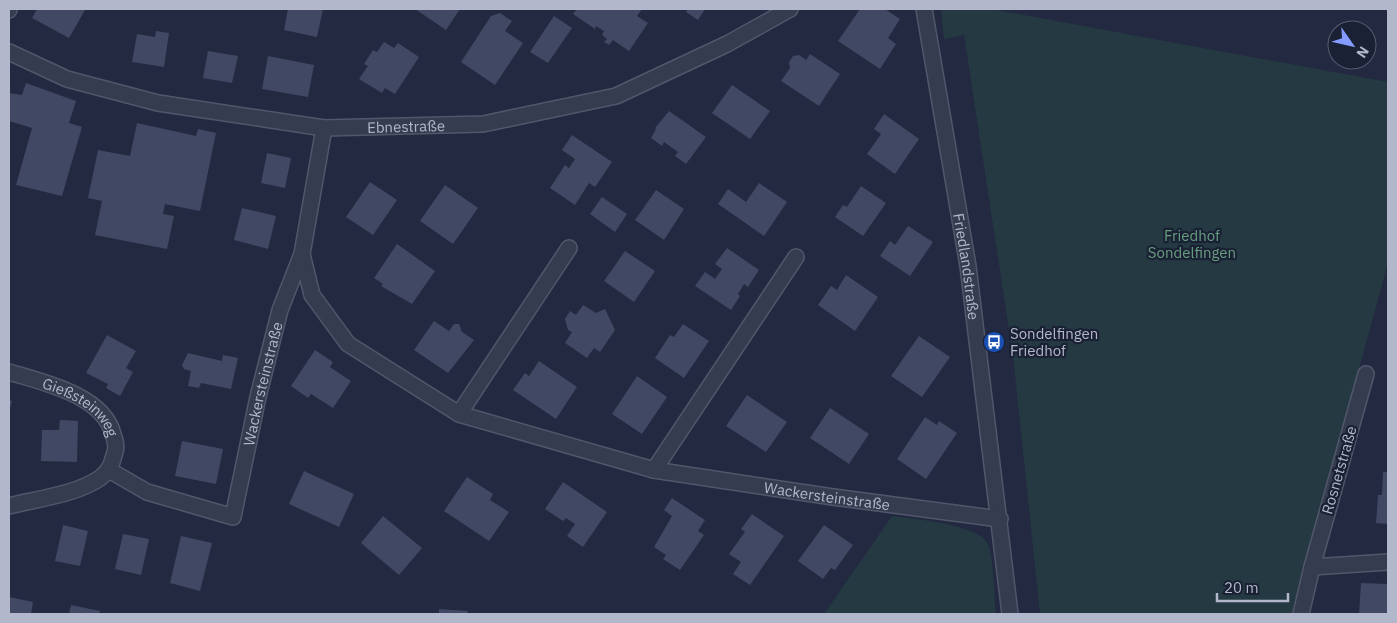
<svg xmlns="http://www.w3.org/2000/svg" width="1397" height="623" viewBox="0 0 1397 623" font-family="'IBM Plex Sans',sans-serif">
	<rect width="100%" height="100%" fill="#222941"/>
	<path fill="#243942" d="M941 9H991L1388 82V263L1292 614H1040L1013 356 964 35 944 39Z
		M892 516C913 519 979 524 988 544 994 558 994 597 996 614H824Z"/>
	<path fill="#404863" d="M37 9H83L85 10 69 38 32 18Z
		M288 9H323L317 37 284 30Z
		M415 9H460L446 30Z
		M577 9H642L637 16 648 23 629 51 613 40 609 45 604 42 607 39 602 35 604 31 596 26 595 29 573 14Z
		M688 9H705L698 20 686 12Z
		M860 9H885L900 19 888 38 896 44 880 69 838 41Z
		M500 13 512 21 505 31 523 43 495 85 461 62 491 16Z
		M554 16 572 28 548 63 530 52Z
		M156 31 169 33 164 67 132 62 137 34 155 37Z
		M384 42 394 48 398 43 419 57 395 94 385 88 382 93 359 79 368 66 364 64 373 50 377 52Z
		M208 51 238 56 232 83 203 78Z
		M810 54 840 74 819 106 781 81 790 68 789 62 793 56 799 55 806 60Z
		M268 56 314 65 308 97 262 89Z
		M26 83 76 101 69 123 82 127 62 196 16 185 32 128 9 121V93L22 95Z
		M732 85 770 111 750 139 712 113Z
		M669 111 706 137 686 164 675 156 678 152 664 142 662 146 651 138 656 129 655 128Z
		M884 114 919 139 895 174 867 154 881 134 874 129Z
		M137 123 196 136 198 129 216 133 200 211 165 204 163 214 174 216 167 249 95 235 102 201 88 198 98 150 130 156Z
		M572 135 612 162 595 187 589 183 575 205 550 188 565 165 569 168 575 159 562 150Z
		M267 153 291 158 285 188 261 183Z
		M370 182 397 200 373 235 346 217Z
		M759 183 787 202 764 236 718 204 728 189 746 202Z
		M445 185 478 208 453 244 420 221Z
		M861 186 886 203 863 236 835 217 843 205 847 207Z
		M656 190 684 209 664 240 635 220Z
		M602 197 627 214 615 232 590 214Z
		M242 208 276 216 268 249 234 240Z
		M908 226 933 242 910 276 880 256 890 241 895 245Z
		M397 244 435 271 412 304 381 286 383 284 374 278Z
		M727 248 759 270 748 287 744 284 738 294 740 296 731 310 695 286 705 272 715 279 722 269 715 264Z
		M625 251 655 271 634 302 604 281Z
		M846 275 878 297 855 331 818 305 831 286 837 290Z
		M583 305 596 313 605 309 615 330 600 352 594 348 587 358 565 343 572 332 568 330 565 319 570 311 576 315Z
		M434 321 449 331 454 324H459L462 332 474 340 448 373 414 350Z
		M683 324 709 341 684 378 655 358 670 335 674 337Z
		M107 335 136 351 126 368 133 372 120 396 106 388 108 384 86 373Z
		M919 336 950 357 922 397 891 376Z
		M315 350 333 362 330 367 351 381 333 408 311 394 308 398 291 386Z
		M188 353 222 361 223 355 238 358 231 389 201 383 199 388 188 386 191 371 184 369 182 365Z
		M539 361 577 387 556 419 513 390 525 373 529 376Z
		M637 376 667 397 642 434 612 414Z
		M747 395 787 422 766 452 726 426Z
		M9 400 12 401 9 412Z
		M830 408 869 434 849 464 810 438Z
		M925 417 937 425 939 421 957 433 926 479 897 459Z
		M60 420 78 421 77 462 41 461 42 430H59Z
		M182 441 223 449 216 484 175 476Z
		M304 471 354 494 339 527 289 504Z
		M1383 472H1388V524L1376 523 1378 495H1382Z
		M467 477 493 494 490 500 509 512 489 541 444 511Z
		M563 482 607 512 583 547 567 536 575 524 566 518 563 521 545 509Z
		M672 498 705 520 698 531 704 535 680 570 663 559 666 555 654 547 672 516 664 510Z
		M752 514 784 536 750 585 733 574 741 562 729 554 745 532 741 529Z
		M383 516 422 548 399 575 361 543Z
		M63 525 88 531 80 566 55 561Z
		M824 525 853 545 835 570 831 568 823 579 798 561Z
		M123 534 149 539 141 575 115 569Z
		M181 536 212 543 200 591 170 583Z
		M1361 583 1388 584V614H1359Z
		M9 597 33 602 31 614H9Z
		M71 605 100 611 99 614H69Z
		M439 609 468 611 467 614H439Z"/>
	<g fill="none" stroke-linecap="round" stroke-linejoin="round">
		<g stroke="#51576b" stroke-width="18">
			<g id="street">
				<path id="s1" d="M924 9 968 266 1010 614"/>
				<path d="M9 10V9"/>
				<path id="s2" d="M9 52 67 79 158 103 324 128 483 124 616 96 727 44 790 9"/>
				<path id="s3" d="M324 128 302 254 312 295 348 344 459 414 654 470 833 497 1000 519"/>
				<path id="s4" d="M9 372C42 382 103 395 113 434 115 440 117 446 115 452 112 463 110 471 100 478 78 494 36 499 9 506"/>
				<path d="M1366 374 1312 567 1388 562"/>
				<path d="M459 414 569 248"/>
				<path id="s5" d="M109 470 147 492 233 517 258 397 280 310 302 254"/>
				<path d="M654 470 796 257"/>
				<path d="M1301 614 1312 567"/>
			</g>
		</g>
		<use href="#street" stroke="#363c50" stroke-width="15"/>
	</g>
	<defs>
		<g id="bus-disc" transform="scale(1.125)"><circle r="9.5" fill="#1a4fb4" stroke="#1b2135"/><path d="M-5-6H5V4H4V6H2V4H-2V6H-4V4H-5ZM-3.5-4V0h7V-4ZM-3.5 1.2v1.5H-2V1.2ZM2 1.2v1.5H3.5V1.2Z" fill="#fff"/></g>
	</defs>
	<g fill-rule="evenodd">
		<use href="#bus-disc" x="994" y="342"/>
	</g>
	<g text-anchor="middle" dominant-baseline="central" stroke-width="4.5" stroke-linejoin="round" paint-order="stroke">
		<g font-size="15" fill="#b2b7cb" stroke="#1b2135">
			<text stroke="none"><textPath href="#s2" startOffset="408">Ebnestraße</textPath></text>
			<text stroke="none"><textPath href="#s1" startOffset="261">Friedlandstraße</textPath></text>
			<text stroke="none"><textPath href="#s5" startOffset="270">Wackersteinstraße</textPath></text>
			<text stroke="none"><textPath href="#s4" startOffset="82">Gießsteinweg</textPath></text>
			<text transform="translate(1339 470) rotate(-74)">Rosnetstraße</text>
			<text stroke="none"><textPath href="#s3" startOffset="740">Wackersteinstraße</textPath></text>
		</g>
		<g font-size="15" fill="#679e7e" stroke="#1b2135">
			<text x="1192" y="235">Friedhof<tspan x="1192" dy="17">Sondelfingen</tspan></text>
		</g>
		<g font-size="15" fill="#b2b7cb" stroke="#1b2135" text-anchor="start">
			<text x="1010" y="333">Sondelfingen<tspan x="1010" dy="17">Friedhof</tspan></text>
		</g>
	</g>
	<rect width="1397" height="623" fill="none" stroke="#b2b7cb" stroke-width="20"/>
	<g transform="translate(1352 45) rotate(124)"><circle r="24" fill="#1b2135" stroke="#575d71"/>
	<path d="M0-4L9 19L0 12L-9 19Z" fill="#849cff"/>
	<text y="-8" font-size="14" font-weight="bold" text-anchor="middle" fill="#b2b7cb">N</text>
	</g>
	<path d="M1217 593v8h71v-8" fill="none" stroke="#b2b7cb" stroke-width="2.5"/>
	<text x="1224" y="593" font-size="15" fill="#b2b7cb" stroke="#1b2135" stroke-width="4" paint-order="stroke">20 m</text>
</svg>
